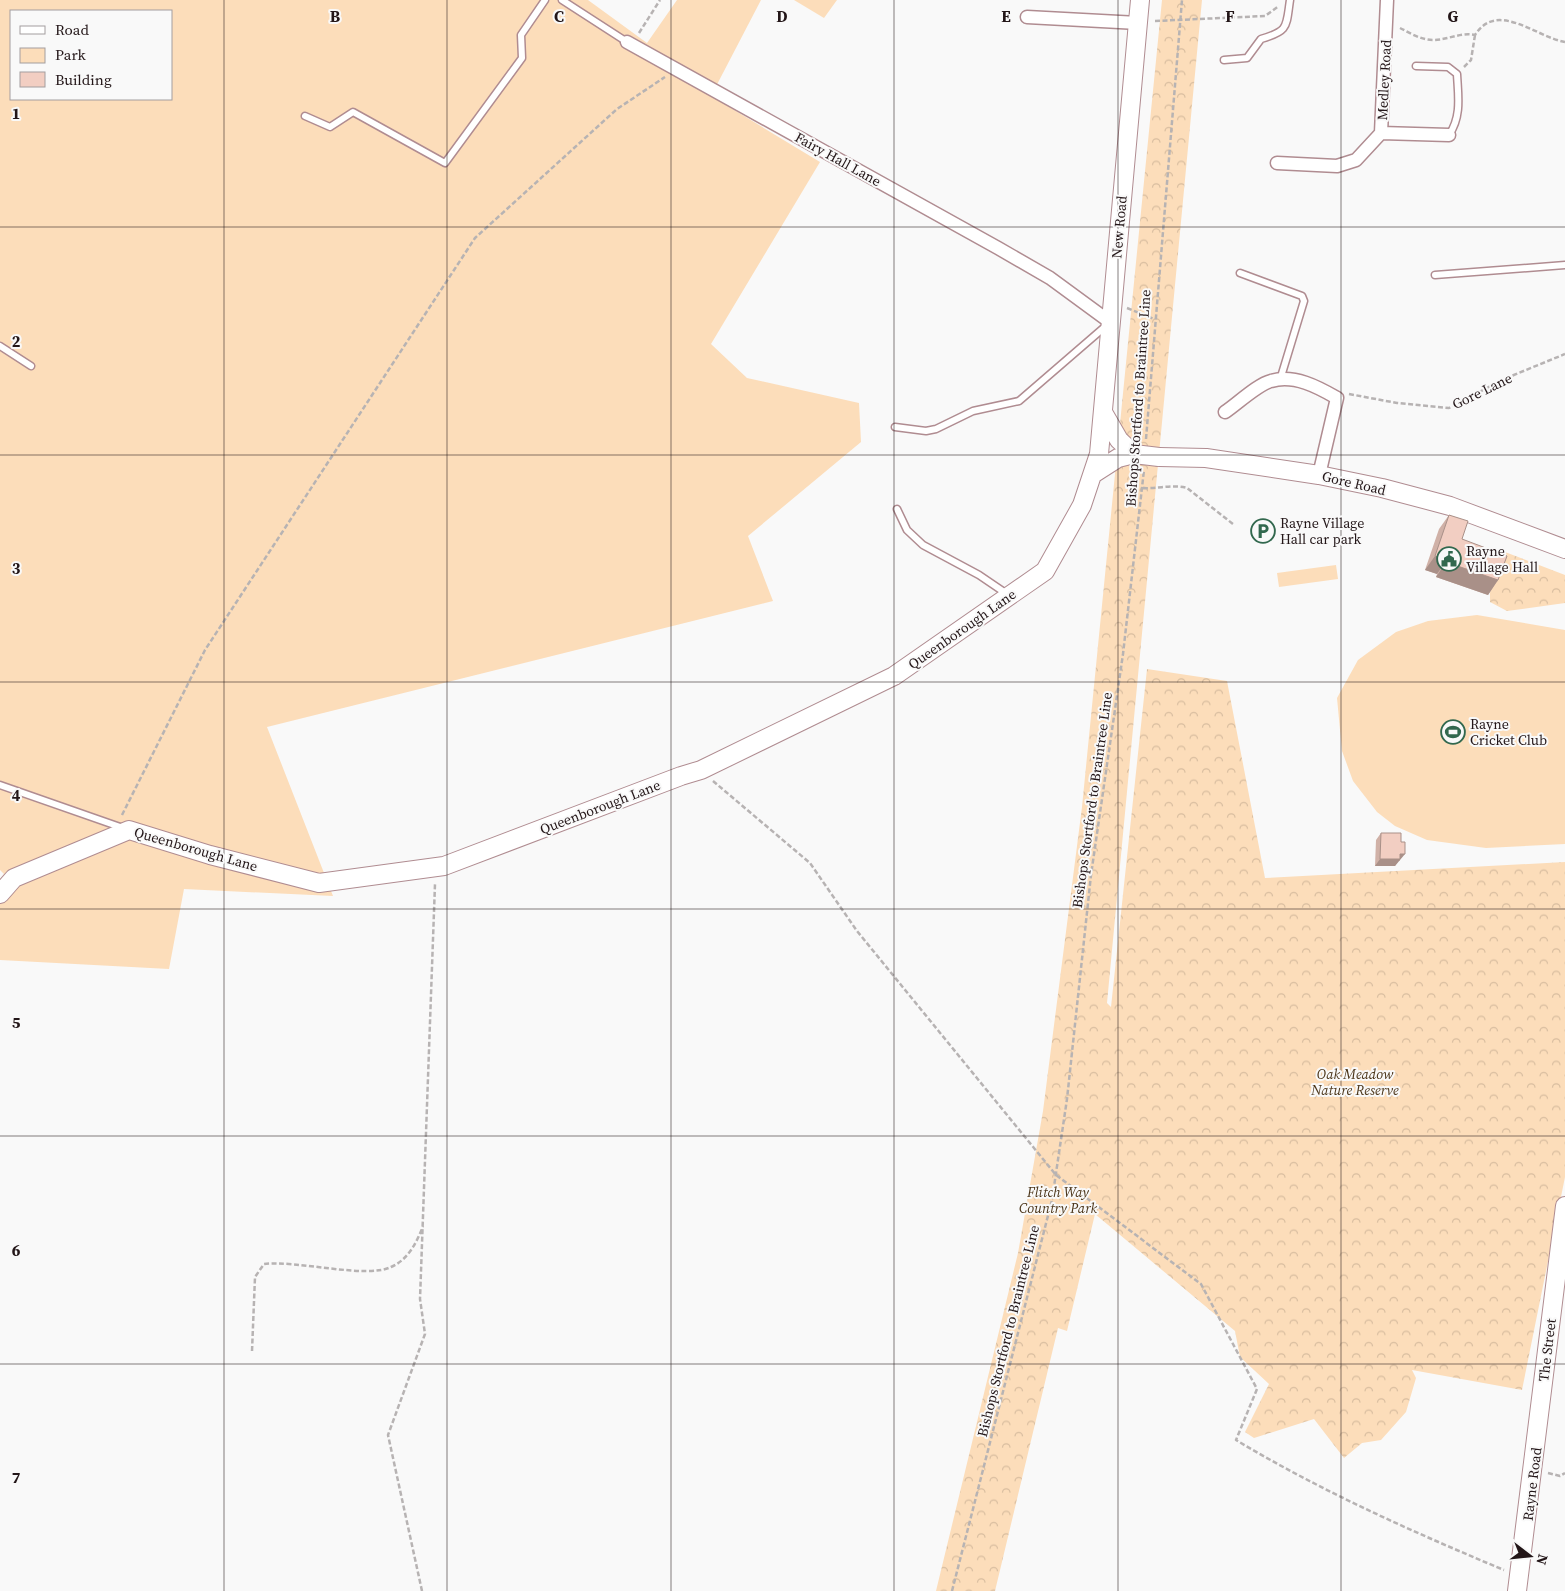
<svg xmlns="http://www.w3.org/2000/svg" width="1565" height="1591" viewBox="0 0 1565 1591" font-family="'Source Serif 4',serif">
	<defs>
		<pattern id="forest-crowns" width="20" height="18" patternUnits="userSpaceOnUse" patternTransform="scale(1.25)"><rect width="20" height="18" fill="#fcddba"/><path d="M2 6a3 3 0 1 1 6 0M12 15a3 3 0 1 1 6 0" fill="none" stroke="#d8bd9f"/></pattern>
	</defs>
	<rect width="100%" height="100%" fill="#f9f9f9"/>
	<path fill="#fcddba" fill-rule="evenodd" d="M0 0H588L647 43 677 0H761L711 96 820 162 711 344 747 378 859 403 861 442 748 536 773 601 267 727 333 896 184 889 169 969 0 960V879L4 874 0 870ZM11 11H171V99H11Z
		M794 0H837L824 18Z
		M1336 565 1338 579 1279 587 1277 573Z
		M1477 615 1565 630V844L1486 848 1427 840 1395 826 1377 812 1353 781 1342 751 1337 698 1358 660 1396 632 1428 621Z"/>
	<path fill="url(#forest-crowns)" d="M1162 0H1202L1107 1003 1111 1007 1147 669 1227 681 1265 878 1565 862V1177L1522 1390 1412 1370 1416 1378 1406 1412 1381 1440 1362 1443 1344 1458 1314 1419 1254 1438 1245 1432 1269 1384 1240 1357 1235 1331 1095 1214 1067 1331 1058 1328 995 1591H936L1018 1253 1043 1111 1082 807Z
		M1505 552 1565 575V603L1507 611 1490 602V592Z"/>
	<g fill="none" stroke-linecap="round" stroke-linejoin="round">
		<g stroke="#b08c91" stroke-width="9">
			<path id="lane" d="M562 0 627 42
				M1224 60 1247 58 1261 39C1289 31 1286 27 1290 0
				M1416 66 1448 67 1457 74C1458 95 1462 116 1449 135
				M305 116 330 127 353 112 445 163 522 58 521 35 545 0
				M1240 273 1302 296 1304 301 1280 380
				M1435 275 1565 265
				M0 346 31 366
				M895 427 926 431 936 429 973 411 1019 401 1107 325
				M897 509 907 530 923 545 979 575 1007 594
				M0 785 123 828"/>
		</g>
		<g stroke="#b08c91" stroke-width="15">
			<path id="street" d="M1027 17 1138 23
				M627 42 998 248 1050 278 1110 322
				M1381 133 1449 135
				M1277 163 1337 166 1356 160 1381 133 1387 0
				M1225 412C1237 404 1258 384 1271 381 1294 374 1318 387 1337 398L1319 475"/>
		</g>
		<g stroke="#b08c91" stroke-width="20">
			<path id="secondary" d="M1104 414 1119 440 1134 454
				M1159 457 1206 458 1319 475 1382 488 1450 506 1565 549
				M1093 474 1118 458 1134 454
				M0 894 14 878 129 830 210 855 319 883 444 866 681 776 701 770 894 676 1045 571 1082 505 1099 454 1140 0
				M1517 1591 1565 1206"/>
		</g>
		<path stroke="#b7b3b3" stroke-width="2.5" stroke-dasharray="5 2.5" stroke-linecap="butt" d="M1155 21 1265 16 1279 6
			M1400 28C1410 33 1421 40 1433 40 1448 40 1460 32 1475 35 1497 0 1536 37 1565 42
			M639 33 660 0
			M1464 67 1471 60 1475 35
			M1127 308 1154 319
			M1349 394 1397 403 1449 408 1504 379 1565 354
			M1146 439 1182 0
			M1143 488C1157 489 1174 484 1187 488L1233 524
			M713 781 810 863 857 931 1056 1175 1201 1284 1257 1389 1236 1440C1321 1491 1413 1532 1504 1570
			M122 815 205 650 475 238 617 109 665 77
			M252 1351 255 1277 264 1264C297 1260 366 1279 391 1267 408 1260 417 1242 423 1226
			M1548 1473 1560 1476 1565 1473
			M422 1591 388 1435 425 1334 420 1299 435 884
			M952 1591 1052 1200 1067 1099 1091 875 1123 654 1144 470"/>
		<use href="#lane" stroke="#fff" stroke-width="6"/>
		<use href="#street" stroke="#fff" stroke-width="12"/>
		<use href="#secondary" stroke="#fff" stroke-width="18"/>
		<g stroke="#b08c91" stroke-width="20" stroke-linecap="butt">
			<path id="secondary-bridge" d="M1134 454 1159 457"/>
		</g>
		<use href="#secondary-bridge" stroke="#fff" stroke-width="18"/>
	</g>
	<path fill="#d0b1a7" d="M1449 515 1462 539 1498 580 1488 595 1436 577 1437 574 1425 570 1439 529Z
		M1381 833 1400 861H1398L1395 866H1375L1376 840Z"/>
	<path fill="#a99088" d="M1435 556 1447 560 1437 574 1425 570Z
		M1446 562 1498 580 1488 595 1436 577Z
		M1400 854H1405L1395 866H1375L1380 859Z"/>
	<path fill="#f2cec2" stroke="#a99088" d="M1449 515 1468 521 1462 539 1507 556 1498 580 1446 562 1447 560 1435 556Z
		M1381 833H1401V842H1405V854H1400V859H1380Z"/>
	<path fill="none" stroke="#231618" stroke-width="1" stroke-opacity="0.55" d="M224 0V1591M447 0V1591M671 0V1591M894 0V1591M1118 0V1591M1341 0V1591M0 227H1565M0 455H1565M0 682H1565M0 909H1565M0 1136H1565M0 1364H1565"/>
	<defs>
		<g id="parking-ring" transform="scale(1.25)"><circle r="9.5" fill="#f9f9f9" stroke="#32684e" stroke-width="1.5"/><path d="M-3.5-5.5H1a3.5 3.5 0 0 1 0 7H-1V5.5H-3.5ZM-1-3.4V-.6H.8a1.4 1.4 0 0 0 0-2.8Z" fill="#32684e"/></g>
		<g id="civic-ring" transform="scale(1.25)"><circle r="9.5" fill="#f9f9f9" stroke="#32684e" stroke-width="1.5"/><path d="M-.6-6.5H3V-4.5H.6V-3L4-1V1h2V6H-6V1h2V-1L-.6-3ZM-1.2 2.5V6h2.4V2.5Z" fill="#32684e"/></g>
		<g id="stadium-ring" transform="scale(1.25)"><circle r="9.5" fill="#f9f9f9" stroke="#32684e" stroke-width="1.5"/><path d="M0-5a6.5 5 0 1 0 0 10a6.5 5 0 1 0 0-10ZM-3.5-1.8h7v3.6h-7Z" fill="#32684e"/></g>
	</defs>
	<g fill-rule="evenodd">
		<use href="#parking-ring" x="1263" y="531"/>
		<use href="#civic-ring" x="1449" y="559"/>
		<use href="#stadium-ring" x="1453" y="732"/>
	</g>
	<g text-anchor="middle" dominant-baseline="central" stroke-width="4" stroke-linejoin="round" paint-order="stroke">
		<g font-size="14" fill="#231618" stroke="#f9f9f9">
			<text transform="translate(1384 80) rotate(-87)">Medley Road</text>
			<text transform="translate(838 159) rotate(29)">Fairy Hall Lane</text>
			<text transform="translate(1119 227) rotate(-85)">New Road</text>
			<text transform="translate(1482 391) rotate(-26)">Gore Lane</text>
			<text transform="translate(1138 398) rotate(-86)">Bishops Stortford to Braintree Line</text>
			<text transform="translate(1354 483) rotate(13)">Gore Road</text>
			<text transform="translate(962 629) rotate(-35)">Queenborough Lane</text>
			<text transform="translate(1092 800) rotate(-82)">Bishops Stortford to Braintree Line</text>
			<text transform="translate(600 807) rotate(-21)">Queenborough Lane</text>
			<text transform="translate(196 849) rotate(16)">Queenborough Lane</text>
			<text transform="translate(1008 1331) rotate(-76)">Bishops Stortford to Braintree Line</text>
			<text transform="translate(1547 1350) rotate(-83)">The Street</text>
			<text transform="translate(1532 1484) rotate(-83)">Rayne Road</text>
		</g>
		<g font-size="14" fill="#231618" stroke="#f9f9f9" text-anchor="start">
			<text x="1280" y="523">Rayne Village<tspan x="1280" dy="16">Hall car park</tspan></text>
			<text x="1466" y="551">Rayne<tspan x="1466" dy="16">Village Hall</tspan></text>
			<text x="1470" y="724">Rayne<tspan x="1470" dy="16">Cricket Club</tspan></text>
		</g>
		<g font-size="14" font-style="italic" fill="#4b3519" stroke="#f9f9f9">
			<text x="1355" y="1074">Oak Meadow<tspan x="1355" dy="16">Nature Reserve</tspan></text>
			<text x="1058" y="1192">Flitch Way<tspan x="1058" dy="16">Country Park</tspan></text>
		</g>
	</g>
	<g font-size="16" text-anchor="middle" font-weight="bold" fill="#231618" stroke="#f9f9f9" stroke-width="4" stroke-linejoin="round" paint-order="stroke">
		<text x="335" y="22">B</text>
		<text x="559" y="22">C</text>
		<text x="782" y="22">D</text>
		<text x="1006" y="22">E</text>
		<text x="1230" y="22">F</text>
		<text x="1453" y="22">G</text>
		<text x="16" y="119">1</text>
		<text x="16" y="347">2</text>
		<text x="16" y="574">3</text>
		<text x="16" y="801">4</text>
		<text x="16" y="1028">5</text>
		<text x="16" y="1256">6</text>
		<text x="16" y="1483">7</text>
	</g>
	<rect x="10" y="10" width="162" height="90" fill="#f9f9f9" stroke="#a39e9f"/>
	<rect x="20" y="26" width="25" height="8" fill="#ffffff" stroke="#a39e9f"/>
	<text x="55" y="35" font-size="15" fill="#231618">Road</text>
	<rect x="20" y="48" width="25" height="15" fill="#fcddba" stroke="#a39e9f"/>
	<text x="55" y="60" font-size="15" fill="#231618">Park</text>
	<rect x="20" y="72" width="25" height="15" fill="#f2cec2" stroke="#a39e9f"/>
	<text x="55" y="85" font-size="15" fill="#231618">Building</text>
	<g transform="translate(1530 1556) rotate(106)" stroke="#f9f9f9" stroke-width="4" paint-order="stroke">
	<path d="M0-4L9 19L0 12L-9 19Z" fill="#231618"/>
	<text y="-8" font-size="14" font-weight="bold" text-anchor="middle" fill="#231618">N</text>
	</g>
</svg>
